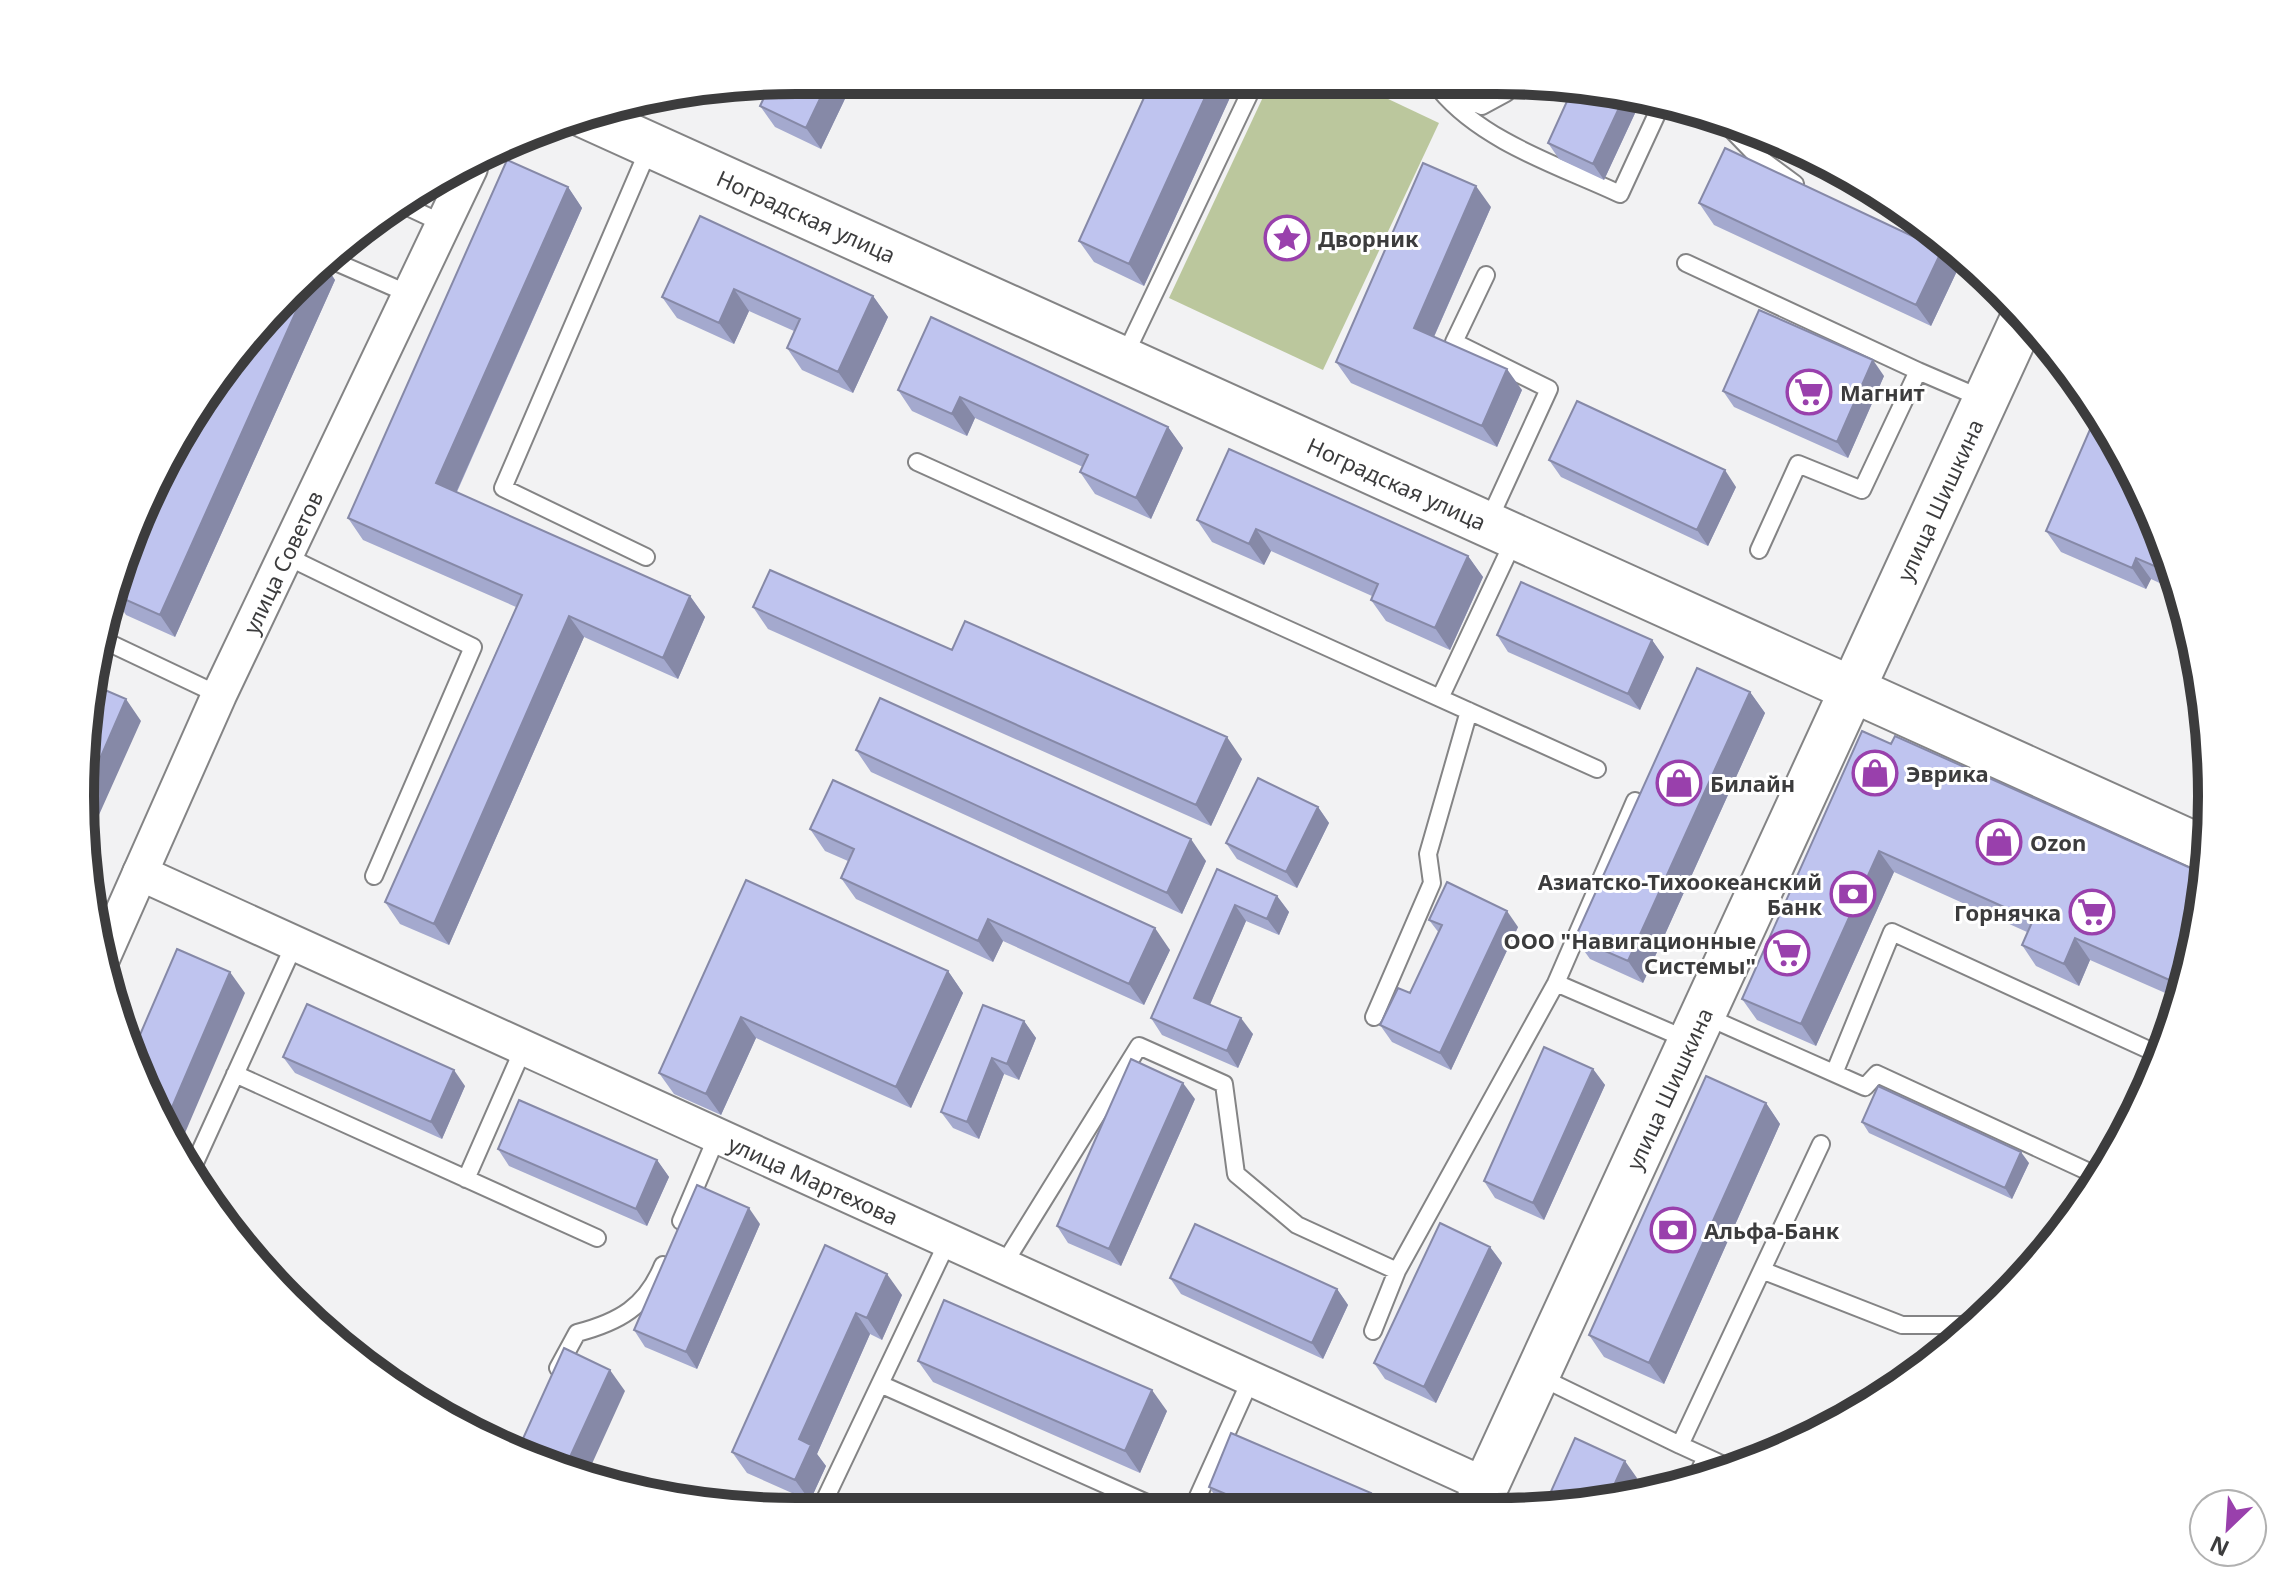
<svg xmlns="http://www.w3.org/2000/svg" width="2292" height="1592" viewBox="0 0 2292 1592" font-family="'Noto Sans',sans-serif">
	<rect width="100%" height="100%" fill="#f2f2f3"/>
	<path fill="#bbc79d" d="M1271 80H1348L1439 123 1323 370 1169 298Z"/>
	<g fill="none" stroke-linecap="round" stroke-linejoin="round">
		<g stroke="#848485" stroke-width="20">
			<path id="lane" d="M1418 80 1482 106 1506 93 1511 81
				M1440 90C1483 142 1560 166 1620 194L1662 103
				M1727 125 1757 156 1795 184
				M397 202 444 224
				M1922 242 1957 258
				M331 260 409 294
				M1686 263 1918 371
				M1486 275 1454 342 1549 389 1488 522
				M1124 357 1256 80
				M917 462 1597 769
				M1759 550 1798 464 1862 490 1918 371 1983 399
				M284 555 473 647 374 876
				M646 557 503 488 650 146
				M103 640 219 695
				M1440 698 1515 538
				M1556 983 1688 1040
				M1703 1015 1865 1087 1877 1074 2100 1177
				M1374 1017 1432 883 1428 854 1469 711
				M1835 1071 1892 932 2162 1056
				M235 1074 597 1238
				M193 1167 295 943
				M466 1179 524 1047
				M681 1221 718 1134
				M1002 1267 1139 1046 1224 1084 1236 1174 1297 1225 1397 1271
				M1764 1271 1902 1325H1971
				M1373 1331 1397 1271 1556 983 1635 801
				M558 1368 577 1333C619 1322 646 1307 663 1265
				M1538 1376 1680 1445 1821 1144
				M880 1384 1167 1512
				M1680 1445 1728 1467
				M1696 1478 1706 1457
				M819 1512 947 1243
				M1191 1512 1251 1379"/>
		</g>
		<g stroke="#848485" stroke-width="38">
			<g id="street">
				<path id="s1" d="M140 873 1487 1486"/>
				<path id="s2" d="M102 959 219 695 470 168"/>
			</g>
		</g>
		<g stroke="#848485" stroke-width="48">
			<g id="secondary">
				<path id="s3" d="M1474 1512 2024 316"/>
			</g>
		</g>
		<g stroke="#848485" stroke-width="48">
			<g id="primary">
				<path id="s4" d="M586 116 2207 850"/>
			</g>
		</g>
		<use href="#lane" stroke="#fff" stroke-width="16"/>
		<use href="#street" stroke="#fff" stroke-width="34"/>
		<use href="#secondary" stroke="#fff" stroke-width="44"/>
		<use href="#primary" stroke="#fff" stroke-width="44"/>
	</g>
	<path fill="#a4a9ce" d="M796 80H854L821 149 775 127 760 106Z
		M1152 80H1238L1144 286 1094 262 1079 241Z
		M1635 94 1643 96 1604 180 1559 159 1548 143Z
		M568 187 582 208 457 492 690 596 705 617 678 679 584 637 449 945 400 924 385 902 516 607 363 540 348 518Z
		M1699 203 1942 250 1957 271 1931 326 1714 225Z
		M1491 207 1434 337 1522 390 1497 447 1351 383 1336 362Z
		M700 216 873 296 888 317 853 393 802 370 787 348 794 331 749 311 734 344 677 318 662 297Z
		M325 265 335 280 175 637 126 615 114 597 121 571 257 324Z
		M931 317 1168 427 1183 448 1151 519 1095 494 1080 472 1083 467 975 418 967 436 912 411 898 390Z
		M1884 376 1848 458 1734 407 1723 391Z
		M1549 460 1736 487 1708 546 1561 477Z
		M1197 520 1468 556 1483 577 1450 650 1386 621 1371 600 1372 596 1271 551 1264 565 1212 542Z
		M2158 522 2183 607 2181 606 2166 586 2151 579 2146 589 2061 552 2046 531Z
		M753 607 952 650 1242 759 1211 826 768 629Z
		M1497 635 1652 640 1664 657 1640 710 1508 652Z
		M1750 692 1765 713 1643 983 1590 959 1575 938Z
		M1862 731 2198 936 2179 999 2090 960 2079 986 2036 966 2022 945 2027 932 1894 872 1816 1046 1757 1020 1742 999Z
		M856 750 1206 861 1182 914 871 772Z
		M1318 807 1329 823 1297 888 1237 859 1226 843Z
		M810 829 1170 950 1144 1005 1003 941 993 962 856 899 841 878 848 861 825 851Z
		M1217 869 1277 896 1289 912 1279 935 1246 921 1210 1004 1253 1034 1238 1068 1162 1035 1151 1018Z
		M746 880 948 971 963 993 911 1108 756 1038 721 1115 674 1094 659 1073Z
		M1429 920 1518 927 1451 1070 1392 1042 1380 1025 1410 993 1439 933Z
		M1024 1021 1036 1038 1019 1080 1004 1074 979 1139 953 1128 941 1112Z
		M283 1057 465 1086 442 1139 295 1073Z
		M1593 1069 1605 1085 1544 1220 1495 1198 1484 1181Z
		M1195 1099 1121 1266 1068 1243 1057 1226Z
		M1766 1103 1780 1124 1664 1384 1604 1357 1589 1335Z
		M1862 1122 2029 1163 2012 1199 1869 1133Z
		M498 1149 657 1160 669 1177 647 1226 509 1166Z
		M760 1224 697 1369 645 1347 634 1330Z
		M825 1245 902 1295 882 1340 870 1334 817 1454 826 1466 810 1501 747 1473 732 1452Z
		M1490 1247 1502 1263 1436 1403 1385 1379 1374 1363Z
		M1170 1278 1337 1289 1348 1305 1323 1359 1181 1294Z
		M918 1361 1167 1411 1140 1473 933 1382Z
		M1209 1487 1371 1493 1383 1509 1381 1512H1241L1220 1503Z"/>
	<path fill="#8689a7" d="M829 80H854L821 149 806 128Z
		M1213 80H1238L1144 286 1129 264Z
		M1626 93 1635 94 1643 96 1604 180 1593 164Z
		M1476 186 1491 207 1428 350 1414 328Z
		M568 187 582 208 451 504 436 483Z
		M1942 250 1957 271 1931 326 1916 305Z
		M325 265 335 280 175 637 160 615 312 276Z
		M734 289 749 311 734 344 719 323Z
		M873 296 888 317 853 393 838 372Z
		M1873 360 1884 376 1848 458 1837 442Z
		M1507 369 1522 390 1497 447 1482 426Z
		M960 397 975 418 967 436 952 414Z
		M1168 427 1183 448 1151 519 1136 498Z
		M1725 470 1736 487 1708 546 1697 530Z
		M1256 529 1271 551 1264 565 1249 544Z
		M1468 556 1483 577 1450 650 1435 628Z
		M2136 558 2151 579 2146 589 2132 568Z
		M690 596 705 617 678 679 663 658Z
		M569 616 584 637 449 945 434 924Z
		M1652 640 1664 657 1640 710 1628 694Z
		M1750 692 1765 713 1643 983 1628 961Z
		M126 699 141 721 90 835 89 784Z
		M1227 737 1242 759 1211 826 1196 805Z
		M1318 807 1329 823 1297 888 1286 872Z
		M1191 839 1206 861 1182 914 1167 893Z
		M1879 851 1894 872 1816 1046 1801 1024Z
		M1277 896 1289 912 1279 935 1267 919Z
		M1235 905 1246 921 1206 1014 1194 998Z
		M1507 911 1518 927 1451 1070 1440 1053Z
		M988 919 1003 941 993 962 978 941Z
		M1155 928 1170 950 1144 1005 1129 984Z
		M2075 938 2090 960 2079 986 2064 964Z
		M948 971 963 993 911 1108 896 1087Z
		M230 972 245 993 179 1147 164 1126Z
		M741 1017 756 1038 721 1115 706 1094Z
		M1241 1018 1253 1034 1238 1068 1227 1051Z
		M1024 1021 1036 1038 1019 1080 1007 1064Z
		M992 1058 1004 1074 979 1139 967 1122Z
		M1593 1069 1605 1085 1544 1220 1533 1203Z
		M454 1070 465 1086 442 1139 431 1122Z
		M1183 1083 1195 1099 1121 1266 1109 1249Z
		M1766 1103 1780 1124 1664 1384 1649 1363Z
		M2021 1152 2029 1163 2012 1199 2005 1188Z
		M657 1160 669 1177 647 1226 636 1209Z
		M749 1208 760 1224 697 1369 686 1352Z
		M1490 1247 1502 1263 1436 1403 1424 1387Z
		M887 1274 902 1295 882 1340 867 1318Z
		M1337 1289 1348 1305 1323 1359 1312 1343Z
		M856 1313 870 1334 817 1454 826 1466 810 1501 795 1480 799 1439Z
		M610 1370 625 1391 586 1477 564 1470Z
		M1152 1390 1167 1411 1140 1473 1125 1451Z
		M1625 1461 1637 1478 1627 1499 1607 1501Z
		M1371 1493 1383 1509 1381 1512H1363Z"/>
	<path fill="#bfc4ef" stroke="#8689a7" stroke-width="2" d="M796 80H829L806 128 760 106 771 83Z
		M1152 80H1213L1129 264 1079 241Z
		M1573 88 1626 93 1593 164 1548 143Z
		M1725 148 1942 250 1916 305 1699 203Z
		M507 160 568 187 436 483 690 596 663 658 569 616 434 924 385 902 522 595 348 518Z
		M1423 163 1476 186 1414 328 1507 369 1482 426 1336 362Z
		M700 216 873 296 838 372 787 348 800 319 734 289 719 323 662 297Z
		M312 276 160 615 115 595 121 571 167 470 257 324Z
		M1759 310 1873 360 1837 442 1723 391Z
		M931 317 1168 427 1136 498 1080 472 1088 455 960 397 952 414 898 390Z
		M1577 401 1725 470 1697 530 1549 460Z
		M2098 411 2158 522 2178 590 2166 585 2171 573 2136 558 2132 568 2046 531Z
		M1229 449 1468 556 1435 628 1371 600 1378 584 1256 529 1249 544 1197 520Z
		M770 570 952 650 965 621 1227 737 1196 805 753 607Z
		M1521 582 1652 640 1628 694 1497 635Z
		M1697 668 1750 692 1628 961 1575 938Z
		M91 684 126 699 89 784 86 703Z
		M880 698 1191 839 1167 893 856 750Z
		M1862 731 1891 744 1895 736 2204 874 2198 936 2183 986 2075 938 2064 964 2022 945 2033 920 1879 851 1801 1024 1742 999Z
		M1258 778 1318 807 1286 872 1226 843Z
		M833 780 1155 928 1129 984 988 919 978 941 841 878 854 849 810 829Z
		M1217 869 1277 896 1267 919 1235 905 1194 998 1241 1018 1227 1051 1151 1018Z
		M746 880 948 971 896 1087 741 1017 706 1094 659 1073Z
		M1447 882 1507 911 1440 1053 1380 1025 1398 988 1410 993 1442 925 1429 920Z
		M177 949 230 972 164 1126 154 1113 133 1051Z
		M307 1004 454 1070 431 1122 283 1057Z
		M983 1005 1024 1021 1007 1064 992 1058 967 1122 941 1112Z
		M1544 1047 1593 1069 1533 1203 1484 1181Z
		M1131 1059 1183 1083 1109 1249 1057 1226Z
		M1706 1076 1766 1103 1649 1363 1589 1335Z
		M1878 1086 2021 1152 2005 1188 1862 1122Z
		M519 1100 657 1160 636 1209 498 1149Z
		M697 1185 749 1208 686 1352 634 1330Z
		M2054 1221 2065 1225 2039 1257Z
		M1440 1223 1490 1247 1424 1387 1374 1363Z
		M1195 1224 1337 1289 1312 1343 1170 1278Z
		M825 1245 887 1274 867 1318 856 1313 799 1439 811 1445 795 1480 732 1452Z
		M944 1300 1152 1390 1125 1451 918 1361Z
		M564 1348 610 1370 564 1470 522 1457 516 1454Z
		M1231 1433 1371 1493 1363 1512H1268L1209 1487Z
		M1575 1438 1625 1461 1607 1501 1544 1507Z"/>
	<defs>
		<g id="sight-ring" transform="scale(2.3)"><circle r="9.5" fill="#fff" stroke="#9940ac" stroke-width="1.5"/><path d="M0-6L1.8-2.2L6-1.7L2.9 1.2L3.7 5.4L0 3.3L-3.7 5.4L-2.9 1.2L-6-1.7L-1.8-2.2Z" fill="#9940ac"/></g>
		<g id="supermarket-ring" transform="scale(2.3)"><circle r="9.5" fill="#fff" stroke="#9940ac" stroke-width="1.5"/><path d="M-6-5.5h2.5l.6 2H6L4.5 2H-2.5L-4.4-4H-6ZM-1.5 3.2a1.3 1.3 0 1 0 .1 0ZM3 3.2a1.3 1.3 0 1 0 .1 0Z" fill="#9940ac"/></g>
		<g id="shop-ring" transform="scale(2.3)"><circle r="9.5" fill="#fff" stroke="#9940ac" stroke-width="1.5"/><path d="M-5-2.5h2.3a2.7 3.5 0 0 1 5.4 0H5L5.5 6h-11ZM-1.5-2.5h3a1.5 2.3 0 0 0-3 0Z" fill="#9940ac"/></g>
		<g id="bank-ring" transform="scale(2.3)"><circle r="9.5" fill="#fff" stroke="#9940ac" stroke-width="1.5"/><path d="M-6-4H6V4H-6ZM0-2.3a2.3 2.3 0 1 0 0 4.6a2.3 2.3 0 1 0 0-4.6Z" fill="#9940ac"/></g>
	</defs>
	<g fill-rule="evenodd">
		<use href="#sight-ring" x="1287" y="238"/>
		<use href="#supermarket-ring" x="1809" y="392"/>
		<use href="#shop-ring" x="1875" y="773"/>
		<use href="#shop-ring" x="1679" y="783"/>
		<use href="#shop-ring" x="1999" y="842"/>
		<use href="#bank-ring" x="1853" y="894"/>
		<use href="#supermarket-ring" x="2092" y="912"/>
		<use href="#supermarket-ring" x="1787" y="953"/>
		<use href="#bank-ring" x="1673" y="1230"/>
	</g>
	<g text-anchor="middle" dominant-baseline="central" stroke-width="6" stroke-linejoin="round" paint-order="stroke">
		<g font-size="22" fill="#3c3c3d" stroke="#fff">
			<text stroke="none"><textPath href="#s4" startOffset="242">Ноградская улица</textPath></text>
			<text stroke="none"><textPath href="#s4" startOffset="890">Ноградская улица</textPath></text>
			<text stroke="none"><textPath href="#s3" startOffset="1114">улица Шишкина</textPath></text>
			<text stroke="none"><textPath href="#s2" startOffset="436">улица Советов</textPath></text>
			<text stroke="none"><textPath href="#s3" startOffset="466">улица Шишкина</textPath></text>
			<text stroke="none"><textPath href="#s1" startOffset="740">улица Мартехова</textPath></text>
		</g>
		<g font-size="22" font-weight="bold" fill="#3c3c3d" stroke="#fff" text-anchor="start">
			<text x="1318" y="238">Дворник</text>
			<text x="1840" y="392">Магнит</text>
			<text x="1906" y="773">Эврика</text>
			<text x="1710" y="783">Билайн</text>
			<text x="2030" y="842">Ozon</text>
			<text x="1822" y="881" text-anchor="end">Азиатско-Тихоокеанский<tspan x="1822" dy="25">Банк</tspan></text>
			<text x="2061" y="912" text-anchor="end">Горнячка</text>
			<text x="1756" y="940" text-anchor="end">ООО "Навигационные<tspan x="1756" dy="25">Системы"</tspan></text>
			<text x="1704" y="1230">Альфа-Банк</text>
		</g>
	</g>
	<path d="M0 0H2292V1592H0ZM796 94H1496A702 702 0 0 1 2198 796V796A702 702 0 0 1 1496 1498H796A702 702 0 0 1 94 796V796A702 702 0 0 1 796 94Z" fill="#fff" fill-rule="evenodd"/>
	<path fill="none" stroke="#3c3c3d" stroke-width="10" d="M796 94H1496A702 702 0 0 1 2198 796V796A702 702 0 0 1 1496 1498H796A702 702 0 0 1 94 796V796A702 702 0 0 1 796 94Z"/>
	<g transform="translate(2228 1528) rotate(205)"><circle r="38" fill="#ffffff" stroke="#b1b1b1" stroke-width="2"/>
	<path d="M0-6L14 30L0 20L-14 30Z" fill="#9940ac"/>
	<text y="-12" font-size="22" font-weight="bold" text-anchor="middle" fill="#3c3c3d">N</text>
	</g>
</svg>
